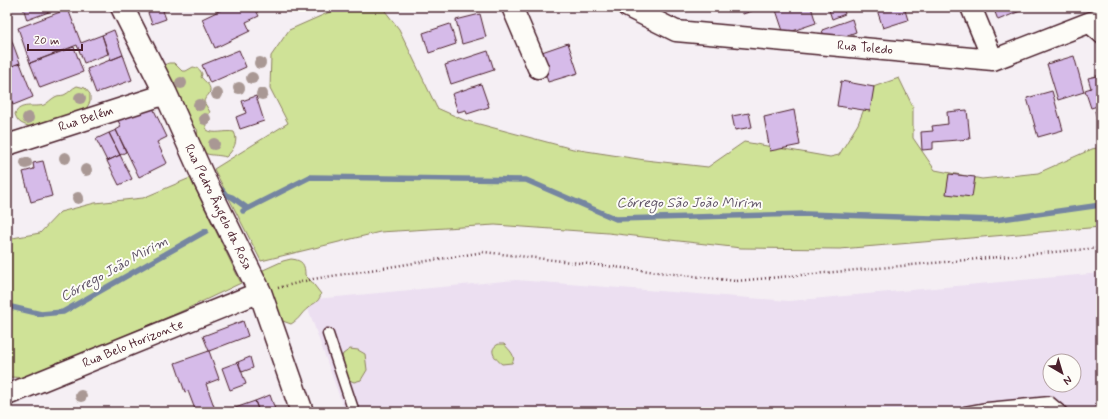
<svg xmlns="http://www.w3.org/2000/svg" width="1108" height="419" viewBox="0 0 1108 419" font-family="Mynerve,sans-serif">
	<rect width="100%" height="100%" fill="#f5eff4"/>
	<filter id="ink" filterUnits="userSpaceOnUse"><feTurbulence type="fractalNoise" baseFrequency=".025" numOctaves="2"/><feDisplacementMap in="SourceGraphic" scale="8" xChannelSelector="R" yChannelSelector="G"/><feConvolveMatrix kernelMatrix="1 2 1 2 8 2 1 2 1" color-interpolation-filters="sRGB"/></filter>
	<g filter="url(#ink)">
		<path fill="#ecdff1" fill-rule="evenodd" d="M1101 273V412H345L305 300 516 280 789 301ZM1050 361H1074V385H1050Z"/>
		<path fill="#cfe297" stroke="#8c8061" d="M349 7H382L399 29 437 108 464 120 573 149 645 160 708 167 744 142 830 157 839 155 858 124 873 87 899 78 913 107V138L935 170 982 179 1038 173 1092 149 1101 147V227L840 249 741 248 608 233 495 225 380 232 261 261 214 169 288 123 270 88 271 56 289 30 332 11Z
			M169 63H174L182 71H186L193 67C198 68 200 69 202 74L201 77C205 82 213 86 209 94 207 97 205 97 204 102L210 112 205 122 207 130C214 135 225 130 234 132 239 141 233 151 226 157 213 153 201 159 197 141 196 137 199 133 197 129L187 123 185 109 182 102 161 109 158 107 150 94V86L161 66Z
			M77 86 85 88 90 94V102L86 109 76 116 31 127C23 124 18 124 15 114 20 102 34 108 44 105 48 103 51 99 55 97 58 95 60 96 64 95 69 93 72 88 77 86Z
			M190 178 241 283 180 312 98 347 35 378 8 377 7 239 40 233 60 212 95 203 143 198Z
			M291 259C303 260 305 265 305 275L311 281 321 294C318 304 314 302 308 308 300 314 301 318 291 324L280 320 261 271 283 261Z
			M499 344H504C509 350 517 356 512 363L502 364C495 359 487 349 499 344Z
			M350 349 358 350 365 354 367 370 361 380 354 382 347 379 343 368C344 364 344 361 342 357L343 354Z"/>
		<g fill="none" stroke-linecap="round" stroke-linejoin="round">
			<path stroke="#7585a1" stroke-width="5.5" d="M216 186 222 190 226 195 232 197 247 208
				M243 211 310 177 526 180 616 219 806 214 995 220 1101 205
				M7 306 41 314 63 312 206 231"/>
		</g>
		<path fill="#d6bbe9" stroke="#4a1f2b" d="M23 7H62L27 20Z
			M146 7H167L168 9 163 11 166 19 152 24Z
			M227 7H254L259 16 246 22 250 31 215 48 202 19Z
			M741 7H751L752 11 743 14Z
			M775 7H811L816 23 784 34Z
			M828 7H843L845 14 832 19Z
			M876 7H904L908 20 883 28Z
			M993 7H1030L998 20Z
			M68 9 81 43 102 35 108 54 84 63 77 45 30 63 18 28Z
			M480 14 486 37 462 44 456 20Z
			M852 19 856 32 826 43 822 30Z
			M450 24 456 44 429 53 423 33Z
			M114 30 123 55 111 60 102 35Z
			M10 36 20 63 7 68V37Z
			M568 43 578 73 548 82 539 53Z
			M74 47 83 72 40 88 30 63Z
			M239 50 246 67 210 83 202 65Z
			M488 51 494 70 451 84 445 65Z
			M123 55 132 80 96 93 87 69Z
			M1074 56 1084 92 1058 100 1047 64Z
			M20 63 33 97 13 105 7 89V68Z
			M1101 75V105L1091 108 1085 90 1091 88 1088 78Z
			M841 81 874 87 870 111 837 106Z
			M481 84 489 107 467 114 466 110 458 112 452 94Z
			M1052 91 1063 130 1038 137 1027 98Z
			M256 96 264 121 240 129 236 117 246 113 242 101Z
			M152 106 167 137 157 142 167 163 139 177 116 130 121 127 117 118Z
			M1101 109V134L1095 111Z
			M794 110 800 145 770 151 764 117Z
			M967 110 970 139 933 142V149L922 150 921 132 933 131 932 126 948 124 947 112Z
			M749 113 752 127 735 130 732 116Z
			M116 130 126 152 120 155 109 133Z
			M109 133 120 155 107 161 96 139Z
			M120 155 132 179 119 185 107 161Z
			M43 161 52 196 31 202 23 172 34 169 33 163Z
			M949 174 975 177 972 197 946 194Z
			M243 321 248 336 209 351 203 336Z
			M209 351 219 379 206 384 216 412H196L188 391 185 392 175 363Z
			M250 357 253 368 242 372 238 362Z
			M238 362 246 384 230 390 222 368Z
			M270 395 276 412H259L255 401Z
			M255 401 259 412H224Z"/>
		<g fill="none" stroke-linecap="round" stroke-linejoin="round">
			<g stroke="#4a1f2b" stroke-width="13">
				<path id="lane" d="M1085 25 1101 39
					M328 334 354 412
					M965 412 987 408 1050 402 1062 412"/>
			</g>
			<g stroke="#4a1f2b" stroke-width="23">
				<path id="street" d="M512 7 538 68
					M628 7 676 31 993 60 1101 18
					M971 7 993 60
					M7 145 166 94
					M7 395 260 292"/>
			</g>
			<g stroke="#4a1f2b" stroke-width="25">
				<path id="secondary" d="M122 7 166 94 204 179 260 292 302 412"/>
			</g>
			<path stroke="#4a1f2b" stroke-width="2.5" stroke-dasharray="1 3" stroke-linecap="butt" d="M278 288 313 279 484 252 736 281 1087 249 1101 248"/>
			<use href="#lane" stroke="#fdfcf7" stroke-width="10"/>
			<use href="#street" stroke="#fdfcf7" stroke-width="20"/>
			<use href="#secondary" stroke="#fdfcf7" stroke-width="22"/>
		</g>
		<g fill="#a99894">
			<circle cx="260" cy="63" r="6"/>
			<circle cx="252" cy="78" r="6"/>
			<circle cx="181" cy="83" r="6"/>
			<circle cx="239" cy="88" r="6"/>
			<circle cx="217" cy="94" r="6"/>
			<circle cx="262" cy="94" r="6"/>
			<circle cx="80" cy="98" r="6"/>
			<circle cx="199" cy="105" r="6"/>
			<circle cx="28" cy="118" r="6"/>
			<circle cx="205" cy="119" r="6"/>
			<circle cx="214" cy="144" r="6"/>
			<circle cx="65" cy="158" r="6"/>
			<circle cx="26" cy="163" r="6"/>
			<circle cx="86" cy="170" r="6"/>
			<circle cx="78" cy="198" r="6"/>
			<circle cx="81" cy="396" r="6"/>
		</g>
	</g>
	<g text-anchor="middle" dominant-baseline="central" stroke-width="4" stroke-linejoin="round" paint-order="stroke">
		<g font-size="13" fill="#4a1f2b" stroke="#fdfcf7">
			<text transform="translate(865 48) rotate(5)">Rua Toledo</text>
			<text transform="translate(86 119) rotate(-18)">Rua Belém</text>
			<text transform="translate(218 207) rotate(64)">Rua Pedro Ângelo da Rosa</text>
			<text transform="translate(133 344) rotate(-22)">Rua Belo Horizonte</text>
		</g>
		<g font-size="14" font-style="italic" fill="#5f5266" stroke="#fdfcf7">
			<text x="689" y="203">Córrego São João Mirim</text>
			<text transform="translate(114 269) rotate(-29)">Córrego João Mirim</text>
		</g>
	</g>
	<rect width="1108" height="419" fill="none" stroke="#fdfcf7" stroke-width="24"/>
	<rect x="12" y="12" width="1084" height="395" fill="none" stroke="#4a1f2b" stroke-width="1.5" filter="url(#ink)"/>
	<g transform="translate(1062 373) rotate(142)"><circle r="19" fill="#fdfcf7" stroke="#b5a4a5"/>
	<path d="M0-3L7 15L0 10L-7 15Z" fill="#4a1f2b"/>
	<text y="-6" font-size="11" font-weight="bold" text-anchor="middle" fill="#4a1f2b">N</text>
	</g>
	<path d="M28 44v6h54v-6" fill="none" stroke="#4a1f2b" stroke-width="2"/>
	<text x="34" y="44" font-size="12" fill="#4a1f2b" stroke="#fdfcf7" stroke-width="3" paint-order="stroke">20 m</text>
</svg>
